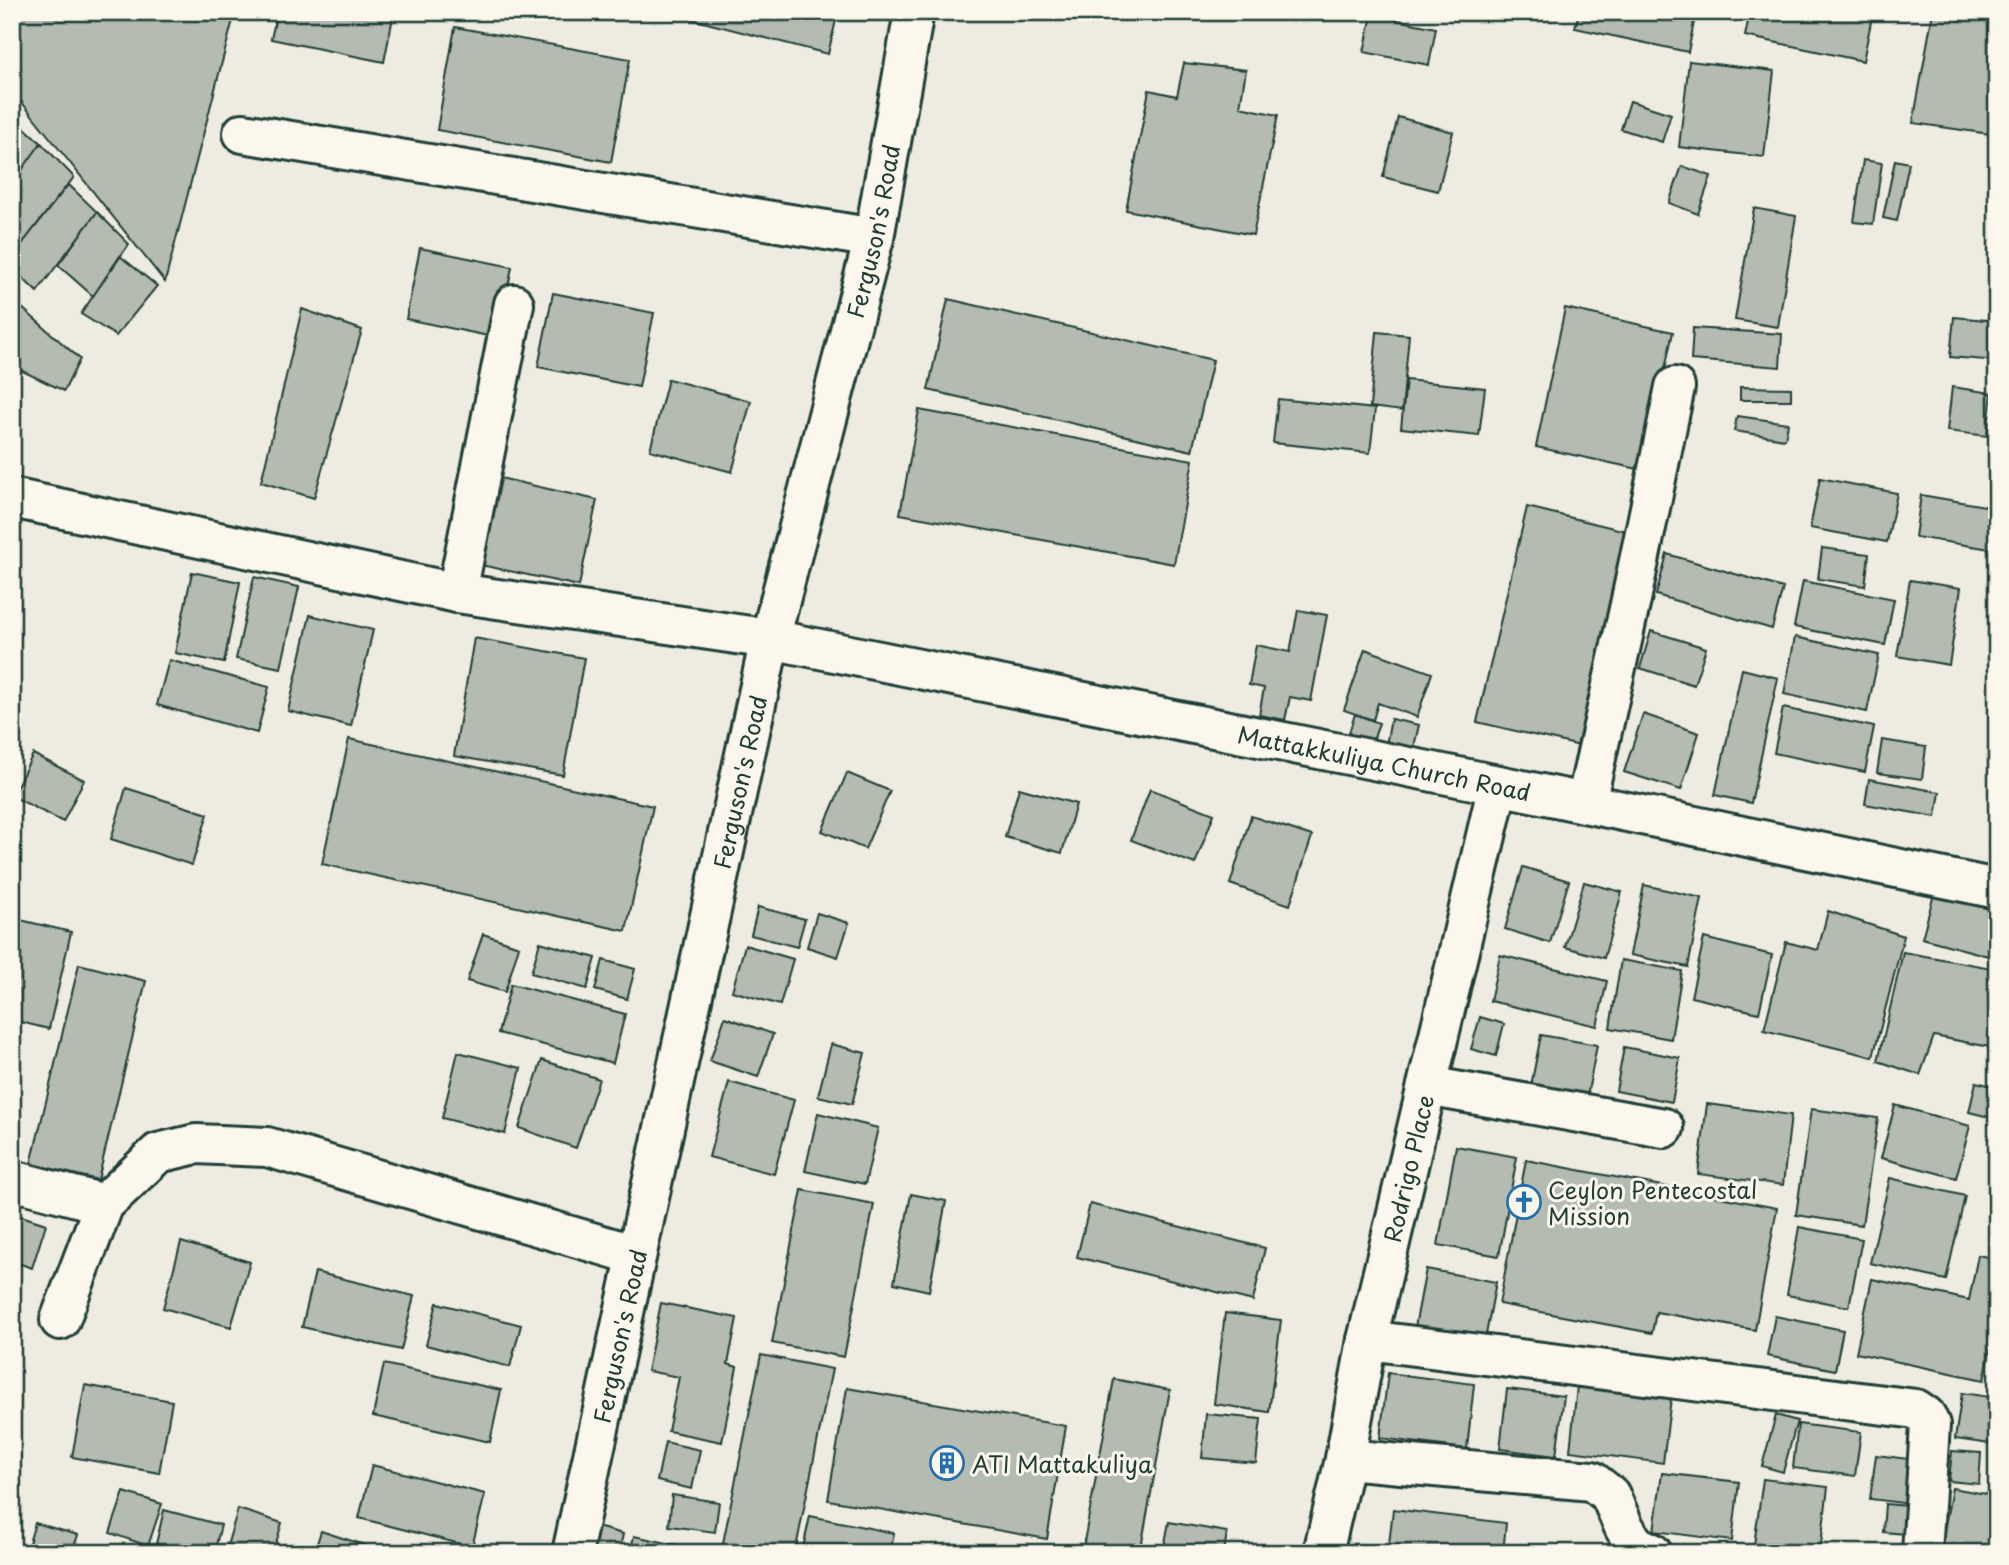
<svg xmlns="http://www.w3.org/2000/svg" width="2009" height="1565" viewBox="0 0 2009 1565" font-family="'Playpen Sans',sans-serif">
	<rect width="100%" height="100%" fill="#eeece1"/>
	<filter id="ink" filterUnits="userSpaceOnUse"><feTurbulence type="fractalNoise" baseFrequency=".0143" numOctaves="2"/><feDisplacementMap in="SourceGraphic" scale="14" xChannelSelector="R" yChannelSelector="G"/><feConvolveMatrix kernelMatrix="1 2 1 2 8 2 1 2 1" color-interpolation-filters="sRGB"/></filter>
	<g filter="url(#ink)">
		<path fill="#b4bbb0" stroke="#1f3d34" stroke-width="2" d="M12 12H235L165 282 12 90Z
			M277 12H394L384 62 271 39Z
			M664 12H838L828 54Z
			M1579 12H1696L1688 52 1575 28Z
			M1750 12H1873L1863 61 1745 36Z
			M1933 12H1997V135L1913 123Z
			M1372 15 1436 28 1429 65 1364 52Z
			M455 27 630 59 611 162 437 130Z
			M1689 61 1774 71 1764 157 1679 147Z
			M1184 63 1246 70 1240 107 1278 115 1253 235 1126 210 1149 90 1177 96Z
			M1630 101 1671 114 1662 142 1621 129Z
			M1398 117 1453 132 1438 191 1383 177Z
			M14 118 41 143 12 184V120Z
			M41 143 74 177 19 248 12 243V184Z
			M1863 160 1882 163 1873 224 1854 222Z
			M1895 160 1909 163 1897 221 1883 218Z
			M1682 166 1711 176 1698 214 1669 203Z
			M68 184 97 212 37 292 12 268V257Z
			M1754 208 1796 216 1778 327 1735 320Z
			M97 212 129 244 93 296 58 265Z
			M420 248 512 267 498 338 406 319Z
			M120 256 157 286 116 336 81 314Z
			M553 293 654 313 639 387 538 367Z
			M12 299 80 359 64 391 12 366Z
			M948 299 1213 360 1192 451 928 390Z
			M1565 308 1673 332 1643 470 1536 447Z
			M302 309 362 330 314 498 261 482Z
			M1954 317 1997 321V361L1950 357Z
			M1693 328 1782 334 1780 367 1691 360Z
			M1377 332 1409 335 1402 411 1370 407Z
			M668 379 751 401 732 472 650 450Z
			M1406 380 1485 388 1479 436 1401 428Z
			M1740 387 1791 388V400H1740Z
			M1952 387 1992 393 1987 436 1947 431Z
			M1278 399 1375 409 1370 453 1273 443Z
			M919 410 1193 460 1174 564 900 514Z
			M1737 416 1788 423 1785 439 1734 431Z
			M500 478 597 500 579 586 481 565Z
			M1820 478 1897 493 1887 542 1810 528Z
			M1921 495 1997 508V550L1915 537Z
			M1527 507 1630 532 1580 746 1477 722Z
			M1822 548 1869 554 1865 586 1818 579Z
			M1667 554 1783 588 1772 629 1656 595Z
			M192 572 240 582 224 663 175 653Z
			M254 577 299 587 281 668 236 659Z
			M1910 580 1961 588 1949 665 1897 656Z
			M1803 581 1894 599 1885 645 1794 627Z
			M1298 610 1327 615 1311 701 1290 697 1285 720 1259 715 1264 688 1249 685 1256 645 1290 652Z
			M310 615 373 630 351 726 288 711Z
			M1651 631 1706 648 1694 685 1640 668Z
			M1795 637 1879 655 1867 712 1784 694Z
			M474 638 584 658 563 775 454 756Z
			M1365 649 1432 673 1417 717 1378 703 1373 720 1344 710Z
			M169 660 269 687 257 733 157 705Z
			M1742 669 1778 678 1751 803 1715 795Z
			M1783 708 1874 727 1865 772 1774 753Z
			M1355 714 1379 723 1372 744 1348 736Z
			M1643 714 1699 733 1681 790 1624 772Z
			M1391 719 1419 725 1413 751 1386 745Z
			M349 739 653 806 626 931 322 864Z
			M1882 740 1926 747 1922 779 1877 773Z
			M33 754 84 780 63 822 12 796Z
			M847 773 890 791 865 849 822 831Z
			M1869 779 1940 792 1936 817 1865 804Z
			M126 788 208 814 192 865 111 839Z
			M1019 788 1076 804 1062 853 1005 837Z
			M1150 789 1214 814 1195 864 1131 840Z
			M1251 816 1312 836 1290 905 1230 884Z
			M1523 867 1569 881 1550 943 1505 929Z
			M1584 882 1622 892 1604 958 1565 947Z
			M1644 885 1702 898 1688 967 1630 955Z
			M1936 887 1997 903V921L1988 956 1922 938Z
			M758 907 805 919 797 947 751 935Z
			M1828 911 1904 936 1873 1057 1764 1030 1786 942 1818 950Z
			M817 913 849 923 838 957 807 947Z
			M12 918 71 932 49 1029 12 1020Z
			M483 934 519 946 505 992 467 981Z
			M1704 938 1772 955 1759 1013 1691 997Z
			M540 942 596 958 587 989 531 973Z
			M745 945 793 959 780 1005 732 991Z
			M1903 952 1997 969V1011L1990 1047 1934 1036 1920 1075 1878 1061Z
			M1500 955 1607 981 1597 1026 1490 1001Z
			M603 960 635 969 627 999 595 990Z
			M1621 960 1682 971 1671 1039 1610 1028Z
			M79 964 146 981 98 1180 31 1164Z
			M511 984 625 1014 613 1063 498 1033Z
			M725 1017 773 1034 758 1077 710 1061Z
			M1480 1017 1504 1024 1496 1056 1471 1049Z
			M1541 1035 1597 1045 1587 1097 1531 1086Z
			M831 1044 865 1053 852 1104 818 1096Z
			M1624 1047 1680 1058 1672 1102 1616 1091Z
			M458 1052 521 1068 505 1134 442 1118Z
			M542 1060 599 1079 576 1148 519 1128Z
			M729 1082 794 1100 774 1174 709 1157Z
			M1976 1082 1997 1087V1119L1969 1112Z
			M1707 1104 1791 1115 1783 1185 1698 1174Z
			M1895 1105 1970 1126 1956 1178 1881 1158Z
			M1811 1109 1878 1118 1862 1225 1796 1215Z
			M818 1113 878 1128 865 1184 805 1171Z
			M1456 1146 1517 1157 1499 1256 1438 1245Z
			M1526 1160 1777 1208 1755 1330 1656 1312 1652 1333 1499 1304Z
			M1890 1178 1965 1196 1946 1280 1870 1263Z
			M802 1190 874 1204 844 1357 772 1343Z
			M911 1194 946 1201 929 1291 894 1283Z
			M1090 1204 1265 1248 1253 1301 1077 1257Z
			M12 1213 46 1224 32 1268 12 1261Z
			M1799 1227 1862 1239 1849 1307 1787 1295Z
			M181 1242 250 1262 231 1327 163 1308Z
			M1978 1255 1997 1259V1319L1984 1380 1856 1353 1872 1279 1969 1300Z
			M1426 1269 1496 1282 1485 1340 1415 1327Z
			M315 1272 414 1296 401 1350 302 1327Z
			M437 1303 521 1325 510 1367 426 1345Z
			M661 1303 737 1318 728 1364 737 1367 722 1442 668 1431 679 1377 647 1371Z
			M1225 1313 1281 1320 1269 1412 1214 1404Z
			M1775 1316 1843 1330 1835 1370 1767 1356Z
			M761 1355 832 1369 795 1553H721Z
			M384 1364 501 1390 490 1442 373 1416Z
			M1388 1373 1474 1384 1467 1449 1380 1438Z
			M1114 1379 1170 1390 1140 1553H1082Z
			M85 1385 172 1401 159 1473 72 1457Z
			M1577 1386 1671 1398 1663 1463 1570 1451Z
			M847 1388 1066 1426 1047 1539 828 1500Z
			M1507 1389 1564 1396 1556 1456 1500 1449Z
			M1962 1393 1997 1398V1445L1955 1439Z
			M1206 1414 1261 1419 1256 1463 1202 1458Z
			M1776 1415 1797 1421 1783 1472 1762 1466Z
			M1798 1424 1861 1432 1855 1476 1793 1468Z
			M665 1442 700 1450 692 1489 657 1481Z
			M1952 1451 1981 1453 1979 1484 1949 1481Z
			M1876 1455 1917 1460 1911 1504 1870 1499Z
			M372 1465 485 1494 472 1547 359 1518Z
			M1662 1473 1739 1482 1732 1541 1654 1531Z
			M1763 1479 1828 1487 1820 1553 1754 1545Z
			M1952 1488 1997 1496 1996 1553H1940Z
			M124 1492 162 1504 148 1546 110 1533Z
			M672 1495 719 1502 715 1532 669 1526Z
			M1885 1504 1920 1507 1917 1535 1883 1532Z
			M238 1509 282 1523 273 1553H238L226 1549Z
			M1393 1509 1506 1523 1503 1553H1388Z
			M164 1510 221 1525 214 1553H188L156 1544Z
			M810 1516 894 1533 890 1553H802Z
			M1169 1522 1227 1532 1224 1553H1163Z
			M35 1523 78 1535 72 1553H26Z
			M597 1527 623 1534 619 1553H591Z
			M321 1531 389 1553H314Z
			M634 1536 696 1549 695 1553H630Z"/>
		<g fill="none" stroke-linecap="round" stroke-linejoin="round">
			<g stroke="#1f3d34" stroke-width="44">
				<g id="minor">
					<path d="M243 133 874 238"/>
					<path id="s1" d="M12 498 457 593 770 639 1498 785 1997 889"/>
					<path d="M457 593 514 304"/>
					<path d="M1586 803 1631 600 1675 387"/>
					<path d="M1427 1086 1664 1128"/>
					<path d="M12 1180 104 1204"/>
					<path d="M60 1320 104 1204 158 1153 196 1144 267 1147 636 1255"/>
					<path d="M1367 1340 1916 1409 1926 1416 1930 1425 1922 1553"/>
					<path d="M1345 1459 1592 1481 1610 1495 1624 1527 1635 1545 1652 1553"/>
					<path id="s2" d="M572 1553 770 639 874 238 914 12"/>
					<path id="s3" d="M1323 1553 1345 1459 1367 1340 1498 785"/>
				</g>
			</g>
			<use href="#minor" stroke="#fbf7ec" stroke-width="38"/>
		</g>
	</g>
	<defs>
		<g id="church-ring" transform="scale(1.75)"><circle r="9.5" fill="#fbf7ec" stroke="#1f6fb2" stroke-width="1.5"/><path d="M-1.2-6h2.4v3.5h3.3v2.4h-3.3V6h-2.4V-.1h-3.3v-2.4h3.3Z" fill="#1f6fb2"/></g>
		<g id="building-ring" transform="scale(1.75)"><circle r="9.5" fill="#fbf7ec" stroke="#1f6fb2" stroke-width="1.5"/><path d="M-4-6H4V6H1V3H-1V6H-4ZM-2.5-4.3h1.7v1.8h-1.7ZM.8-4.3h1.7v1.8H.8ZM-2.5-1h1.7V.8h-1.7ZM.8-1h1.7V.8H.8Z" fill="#1f6fb2"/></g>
	</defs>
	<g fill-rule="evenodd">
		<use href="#church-ring" x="1524" y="1202"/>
		<use href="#building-ring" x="947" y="1463"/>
	</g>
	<g text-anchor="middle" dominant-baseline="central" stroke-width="6" stroke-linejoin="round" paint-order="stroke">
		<g font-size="23" fill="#1f3d34" stroke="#fbf7ec">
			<text stroke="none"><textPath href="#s2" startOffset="1356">Ferguson's Road</textPath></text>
			<text stroke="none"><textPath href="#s1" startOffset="1398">Mattakkuliya Church Road</textPath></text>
			<text stroke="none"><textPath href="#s2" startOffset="789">Ferguson's Road</textPath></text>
			<text stroke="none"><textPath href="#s3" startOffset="394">Rodrigo Place</textPath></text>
			<text stroke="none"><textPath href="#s2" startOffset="222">Ferguson's Road</textPath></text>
		</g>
		<g font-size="23" fill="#1f3d34" stroke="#fbf7ec" text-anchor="start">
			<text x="1548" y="1189">Ceylon Pentecostal<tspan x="1548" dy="26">Mission</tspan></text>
			<text x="972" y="1463">ATI Mattakuliya</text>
		</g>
	</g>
	<rect width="2009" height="1565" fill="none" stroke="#fbf7ec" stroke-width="42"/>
	<rect x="21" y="21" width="1967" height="1523" fill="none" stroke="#1f3d34" stroke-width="2.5" filter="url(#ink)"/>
</svg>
